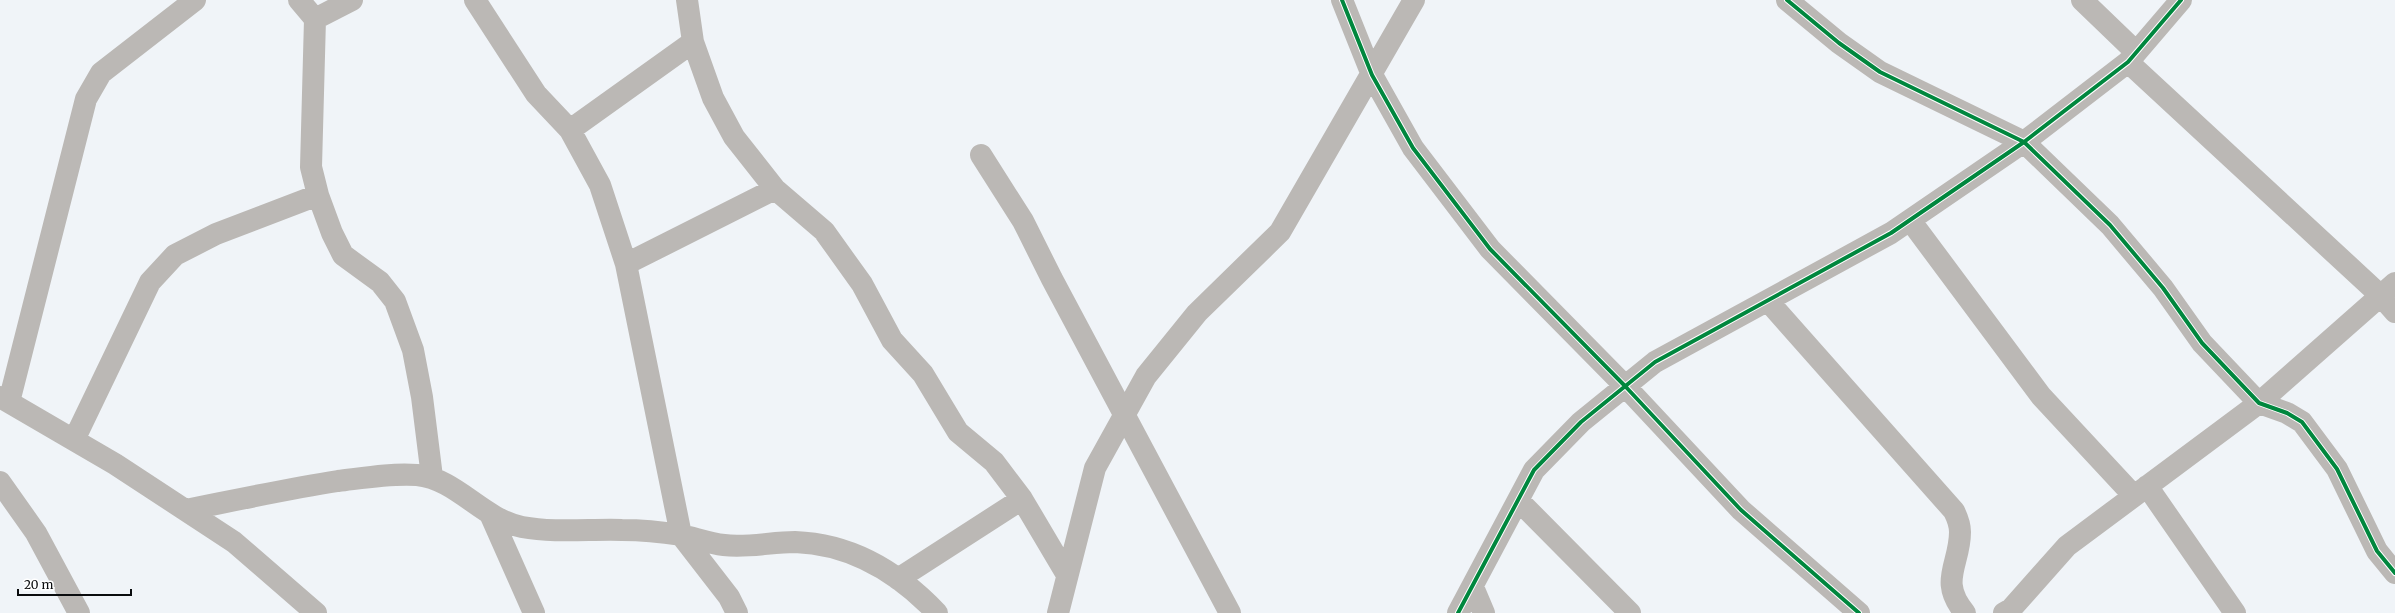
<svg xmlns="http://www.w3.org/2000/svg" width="2395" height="613" viewBox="0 0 2395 613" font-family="Merriweather,serif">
	<rect width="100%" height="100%" fill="#f0f4f8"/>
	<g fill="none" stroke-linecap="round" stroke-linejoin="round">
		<path stroke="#bbb8b5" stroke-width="22" d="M299 0 315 19 311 167 318 195 332 233 343 255 380 282 395 301 413 350 422 397 432 477
			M475 0 536 94 570 130 600 185 626 264 681 535 729 597 737 613
			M687 0 693 42 713 98 734 137 775 189 824 231 862 284 892 340 923 374 958 432 994 462 1022 499 1067 575
			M1342 0 1372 75 1413 148 1490 249 1625 386 1741 510 1859 613
			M1787 0 1839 43 1880 72 2024 142 2110 225 2163 288 2202 343 2259 403 2287 413 2302 422 2337 469 2377 551 2395 573
			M2082 0 2136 52
			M315 19 352 0
			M2128 62 2381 296 2395 312
			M570 130 693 42
			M981 155 1023 221 1052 279 1230 613
			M1910 220 2041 396 2134 496
			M626 264 775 189
			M1768 301 1954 511C1957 517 1960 524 1960 532 1960 565 1938 581 1965 613
			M0 397 115 464 234 542 316 613
			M9 402 86 99 101 73 195 0
			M74 440 150 282 175 255 216 234 318 195
			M0 482 36 533 79 613
			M2147 486 2235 613
			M1519 501 1630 613
			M186 510C236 500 287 489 338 481 363 478 391 473 417 475 457 479 482 519 522 527 555 533 589 529 622 530 641 530 662 532 681 535 695 538 709 543 724 545 747 548 772 542 795 542 852 544 898 572 937 613
			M491 516 534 613
			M898 579 1022 499
			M1473 587 1484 613
			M1058 613 1095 468 1146 376 1197 313 1280 232 1414 0
			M1458 613 1534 470 1581 422 1655 362 1891 233 2024 142 2128 62 2181 0
			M2004 613 2011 609 2067 546 2259 403 2395 283"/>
		<g stroke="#fff" stroke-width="6">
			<path id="cycleway" d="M1342 0 1372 75 1413 148 1490 249 1625 386 1741 510 1859 613
				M1787 0 1839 43 1880 72 2024 142 2110 225 2163 288 2202 343 2259 403 2287 413 2302 422 2337 469 2377 551 2395 573
				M1458 613 1534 470 1581 422 1655 362 1891 233 2024 142 2128 62 2181 0"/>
		</g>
		<use href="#cycleway" stroke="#00873e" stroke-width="4"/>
	</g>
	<path d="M18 589v6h113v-6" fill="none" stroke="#0a0c0e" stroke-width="2"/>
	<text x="24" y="589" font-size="12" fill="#0a0c0e" stroke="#ffffff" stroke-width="3" paint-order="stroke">20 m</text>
</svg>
